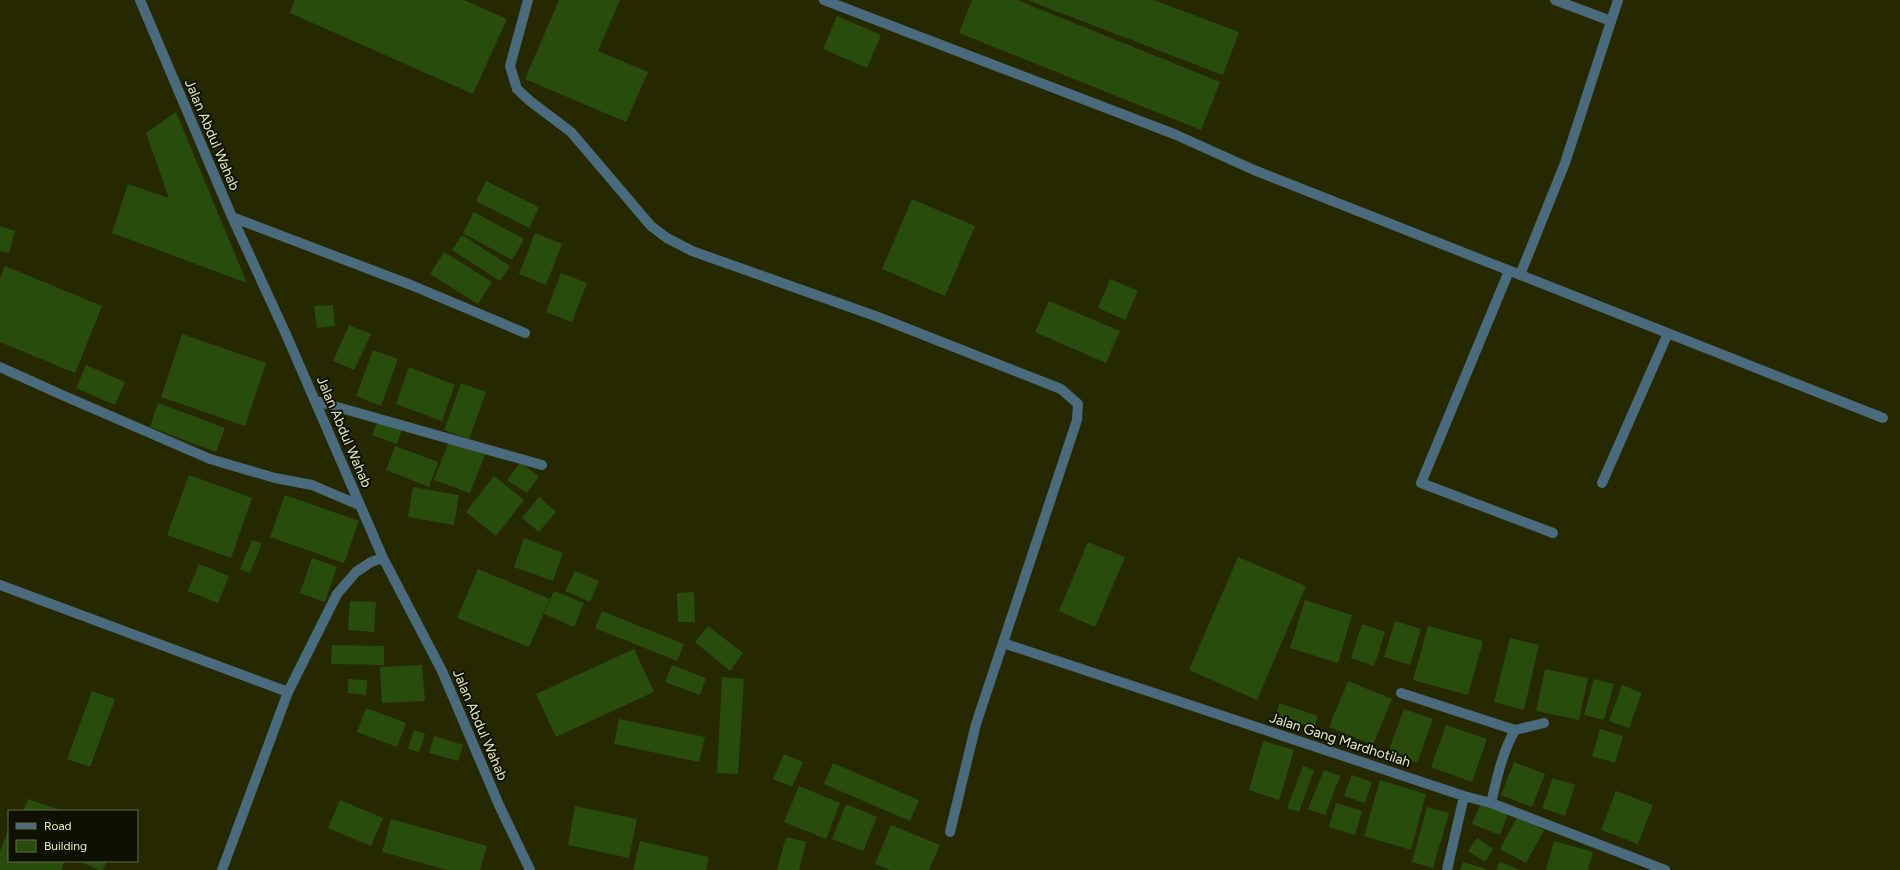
<svg xmlns="http://www.w3.org/2000/svg" width="1900" height="870" viewBox="0 0 1900 870" font-family="Figtree,sans-serif">
	<rect width="100%" height="100%" fill="#262900"/>
	<path fill="#284c0b" d="M295 0H464L507 19 473 94 290 13Z
		M559 0H620L598 51 648 72 626 122 525 79Z
		M972 0H1017L1220 82 1201 130 959 33Z
		M1027 0H1154L1239 32 1223 75Z
		M837 16 881 35 867 68 823 49Z
		M176 112 247 283 112 233 128 184 169 198 146 133Z
		M486 181 539 207 529 228 476 201Z
		M912 199 975 226 945 296 882 269Z
		M474 212 524 239 512 260 463 233Z
		M0 226 15 231 9 253 0 251Z
		M535 233 562 244 546 285 519 274Z
		M462 235 510 266 500 281 452 250Z
		M444 252 492 282 478 304 430 274Z
		M5 266 102 306 75 373 0 342V279Z
		M561 273 587 283 572 322 546 312Z
		M1110 279 1138 291 1125 320 1098 308Z
		M1049 301 1120 331 1106 363 1035 332Z
		M333 305 335 326 317 328 314 306Z
		M349 325 371 334 354 370 333 361Z
		M182 334 266 363 245 426 161 397Z
		M373 350 398 359 381 406 356 396Z
		M86 365 125 382 115 405 76 388Z
		M409 367 455 385 442 421 396 404Z
		M461 383 486 392 469 439 444 430Z
		M158 403 225 428 216 452 150 427Z
		M378 420 402 429 397 444 372 435Z
		M449 441 485 454 470 493 434 480Z
		M395 446 438 462 429 487 386 470Z
		M520 463 539 476 527 493 507 480Z
		M189 475 252 498 231 558 167 535Z
		M494 476 524 500 496 536 466 512Z
		M413 487 459 495 454 525 408 517Z
		M285 495 359 521 344 563 270 537Z
		M539 497 556 512 539 532 522 518Z
		M524 538 563 553 553 581 514 567Z
		M252 540 262 543 250 573 240 569Z
		M1088 542 1125 557 1095 627 1059 611Z
		M1238 557 1306 586 1257 700 1189 670Z
		M312 558 337 567 325 602 300 593Z
		M199 564 229 576 218 603 188 591Z
		M478 569 550 599 529 647 457 618Z
		M575 571 599 581 590 602 565 591Z
		M554 591 584 603 574 627 544 614Z
		M694 592 695 622H678L677 593Z
		M1305 600 1352 615 1338 663 1290 648Z
		M350 601 376 602 374 632 348 630Z
		M602 611 684 644 677 661 595 628Z
		M1395 621 1421 629 1410 665 1384 657Z
		M1362 624 1385 632 1374 666 1351 658Z
		M708 626 743 653 730 671 695 642Z
		M1428 626 1483 641 1468 695 1413 680Z
		M1510 638 1539 645 1524 710 1494 702Z
		M332 645 384 646V665L331 664Z
		M634 649 654 692 556 737 536 694Z
		M422 665 425 701 382 703 380 667Z
		M672 665 706 678 700 695 665 682Z
		M1545 669 1588 678 1579 720 1536 711Z
		M722 677 744 679 738 774 717 773Z
		M348 679 367 680 366 695 348 693Z
		M1594 679 1614 684 1604 720 1584 715Z
		M1348 681 1392 699 1373 745 1329 727Z
		M1622 685 1642 693 1629 728 1609 721Z
		M92 691 115 699 90 767 67 759Z
		M1279 703 1318 716 1314 728 1276 715Z
		M366 708 406 723 397 747 357 732Z
		M1404 709 1433 719 1417 763 1388 752Z
		M619 719 705 737 699 762 614 744Z
		M1446 725 1487 739 1472 782 1431 767Z
		M1600 729 1623 736 1615 763 1592 756Z
		M414 730 425 734 419 752 408 749Z
		M434 736 463 745 458 761 429 753Z
		M1263 741 1294 750 1279 800 1249 790Z
		M784 754 803 762 792 787 773 779Z
		M1514 762 1545 774 1532 807 1501 795Z
		M833 763 919 800 910 821 824 784Z
		M1303 766 1314 770 1299 812 1287 808Z
		M1324 770 1340 776 1325 815 1308 809Z
		M1352 775 1372 782 1365 803 1344 796Z
		M1553 778 1575 785 1565 816 1542 808Z
		M1380 780 1426 794 1411 850 1364 836Z
		M799 786 840 803 826 839 784 822Z
		M1616 791 1653 805 1638 844 1601 830Z
		M28 799 63 811H23Z
		M340 800 383 818 371 846 328 828Z
		M1336 803 1362 811 1355 835 1329 827Z
		M1481 803 1508 814 1500 835 1472 824Z
		M846 804 877 817 863 851 832 839Z
		M575 806 637 819 629 858 568 845Z
		M1427 807 1449 813 1433 868 1412 862Z
		M1518 816 1544 830 1526 863 1500 849Z
		M391 819 487 846 480 870H447L382 852Z
		M891 825 940 845 929 870H890L875 864Z
		M7 833H9V861H65L61 870H0V851Z
		M786 837 806 842 799 870H777Z
		M1477 838 1493 849 1485 862 1468 851Z
		M640 841 709 857 706 870H633Z
		M1554 841 1593 852 1588 870H1546Z
		M78 861H107L103 870H99Z
		M1463 862 1486 869V870H1460Z
		M1500 862 1520 870H1496Z"/>
	<g fill="none" stroke-linecap="round" stroke-linejoin="round">
		<path stroke="#4a6b7e" stroke-width="10" d="M140 0 232 217 285 332 383 558 442 671 499 805 530 870
			M528 0 510 66 517 89 530 101 571 132 651 226 667 238 692 251 878 317 1061 389 1078 404 1077 420 976 724 950 832
			M824 0 1174 134 1254 170 1883 418
			M1555 0 1611 21
			M232 217 411 285 525 333
			M1509 271 1421 483 1553 533
			M1520 275 1565 163 1618 0
			M0 367 62 395 210 459 275 478 312 485 359 505
			M316 401 542 465
			M1602 483 1668 333
			M0 585 288 692
			M1003 643 1464 796 1491 803 1665 870
			M1401 693 1515 730
			M1491 803C1497 778 1502 753 1515 730L1544 723
			M222 870 288 692 337 594 356 572 371 562 383 558
			M1447 870 1464 796"/>
	</g>
	<g text-anchor="middle" dominant-baseline="central" stroke-width="4" stroke-linejoin="round" paint-order="stroke">
		<g font-size="14" fill="#e7edc4" stroke="#0f1100">
			<text transform="translate(212 135) rotate(67)">Jalan Abdul Wahab</text>
			<text transform="translate(344 432) rotate(67)">Jalan Abdul Wahab</text>
			<text transform="translate(480 725) rotate(67)">Jalan Abdul Wahab</text>
			<text transform="translate(1340 740) rotate(18)">Jalan Gang Mardhotilah</text>
		</g>
	</g>
	<rect x="8" y="810" width="130" height="52" fill="#0f1100" stroke="#65694e"/>
	<rect x="16" y="823" width="20" height="6" fill="#4a6b7e" stroke="#65694e"/>
	<text x="44" y="830" font-size="12" fill="#e7edc4">Road</text>
	<rect x="16" y="840" width="20" height="12" fill="#284c0b" stroke="#65694e"/>
	<text x="44" y="850" font-size="12" fill="#e7edc4">Building</text>
</svg>
